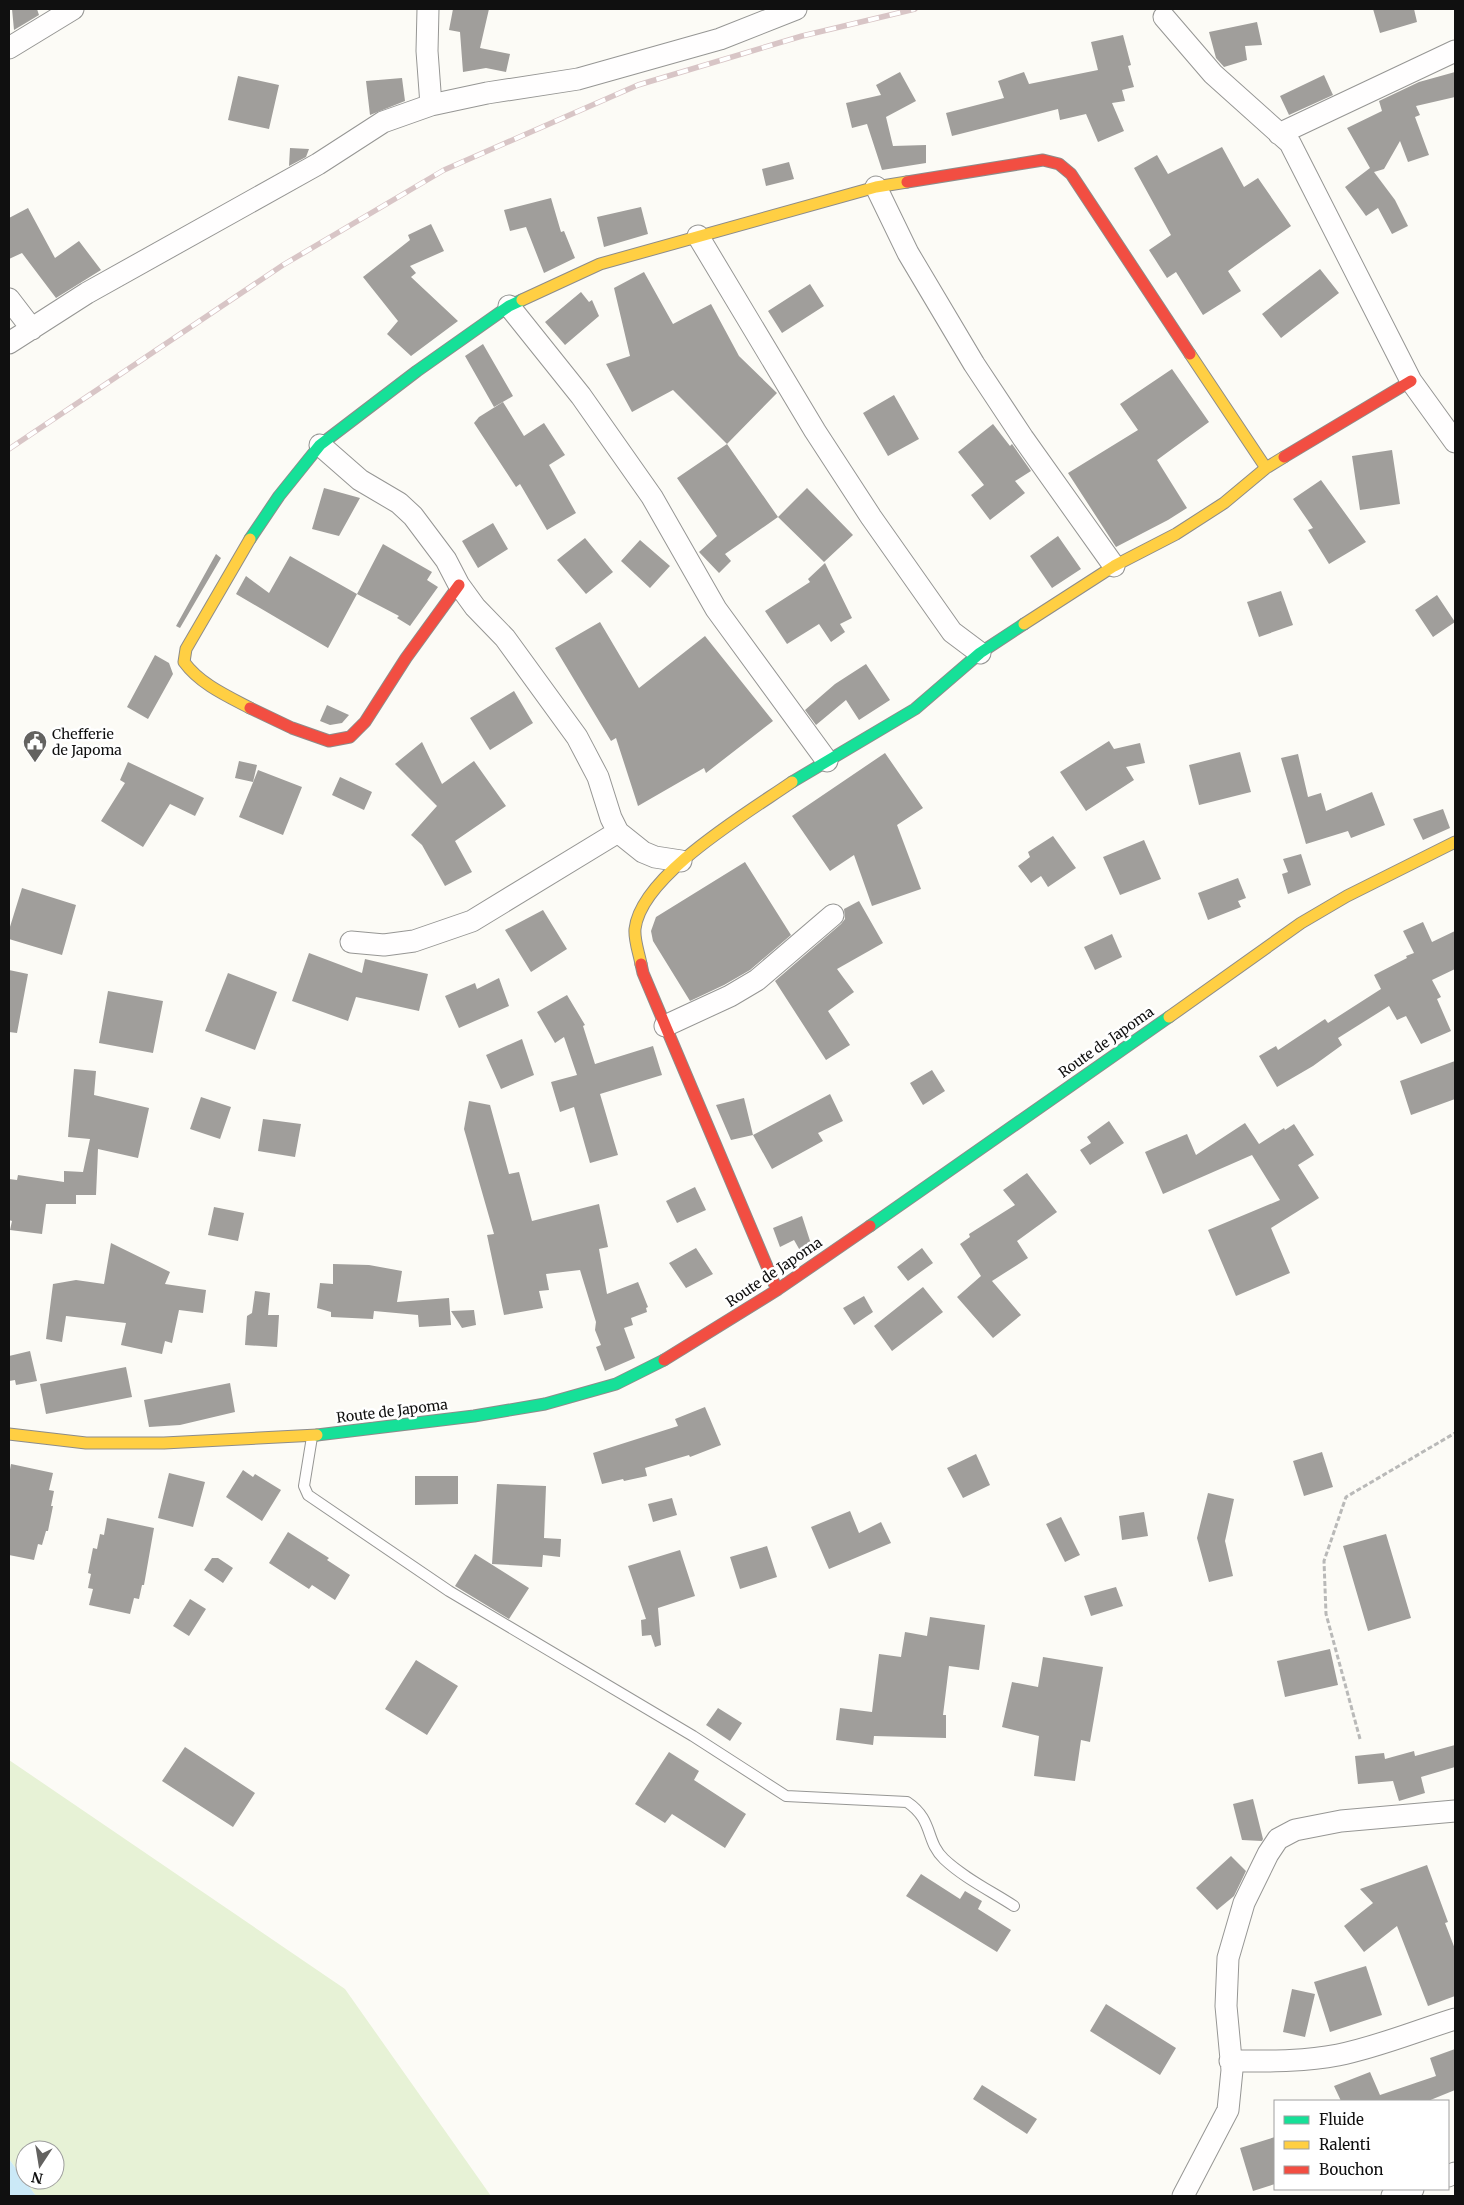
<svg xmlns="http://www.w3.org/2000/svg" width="1464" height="2205" viewBox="0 0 1464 2205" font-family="Merriweather,serif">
	<rect width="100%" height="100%" fill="#fcfbf6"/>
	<path fill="#e7f2d6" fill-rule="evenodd" d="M9 1760 345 1989 491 2196H36L9 2159ZM25 2150H55V2180H25Z"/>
	<path fill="#cbe9f7" d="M9 2159 36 2196H9Z"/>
	<path fill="#a09e9b" d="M12 9H37L39 15 14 30Z
		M453 9H489L480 48 510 54 506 72 486 68 463 72 460 32 449 30Z
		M1373 9H1414L1417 22 1380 33Z
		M1257 22 1262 45 1245 46 1247 60 1224 67 1216 58 1209 32Z
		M1123 35 1131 65 1128 66 1134 87 1122 90 1125 101 1112 103 1124 131 1098 142 1086 114 1060 120 1058 109 952 136 946 113 1004 98 998 81 1024 72 1029 84 1098 70 1091 42Z
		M900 72 916 101 886 117 893 146 926 145V163L882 170 867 124 852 128 846 103 881 95 876 85Z
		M1455 72V97L1416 106 1420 115 1415 117 1429 155 1408 162 1400 141 1384 169 1374 172 1395 200 1408 226 1392 234 1378 208 1366 216 1345 187 1370 168 1347 128 1382 111 1379 101 1419 82Z
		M1324 75 1333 95 1289 115 1280 96Z
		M238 76 279 85 269 129 228 120Z
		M402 78 405 101 370 115 366 81Z
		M1222 147 1244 187 1258 178 1291 226 1228 271 1241 291 1203 315 1176 272 1167 278 1149 250 1171 235 1134 168 1157 155 1168 174Z
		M290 148 309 149 306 157 289 166Z
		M789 162 794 179 766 186 762 169Z
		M551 198 561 232 564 231 575 258 544 273 526 227 510 231 504 210Z
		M641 207 648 234 604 247 597 217Z
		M28 208 55 258 79 241 101 270 56 298 22 253 9 259V218Z
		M431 224 444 251 410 266 416 273 411 277 458 321 411 356 387 334 398 321 363 277 410 240 408 235Z
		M1320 269 1339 293 1281 338 1262 314Z
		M644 272 673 324 711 304 739 356 777 393 727 444 673 390 632 412 606 364 630 356 614 288Z
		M810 284 824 306 782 333 768 311Z
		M581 292 589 302 592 300 599 316 565 345 545 322Z
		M483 344 513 396 494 407 465 356Z
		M1172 369 1209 422 1157 460 1187 508 1168 520 1116 547 1068 473 1138 430 1120 404Z
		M894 395 919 439 888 456 863 413Z
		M503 402 524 436 544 423 565 455 549 465 576 513 547 530 520 484 516 487 474 423 479 417Z
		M993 424 1010 446 1012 444 1031 471 1015 481 1025 493 990 520 971 495 984 485 958 452Z
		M727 444 778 517 725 554 731 561 719 573 699 552 717 536 677 478Z
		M1392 450 1400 504 1360 510 1352 456Z
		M1321 480 1366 542 1329 564 1308 530 1313 528 1293 499Z
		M324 488 360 498 339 536 312 529Z
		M807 488 853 535 824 562 778 517Z
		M493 523 508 549 478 568 462 541Z
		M1058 536 1081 569 1052 588 1030 556Z
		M585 538 613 572 586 594 557 560Z
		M640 540 670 566 650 588 621 561Z
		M383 544 432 572 427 580 438 587 410 626 397 618 399 616 357 594Z
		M216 554 221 558 180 628 176 626Z
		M290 556 357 594 328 648 236 594 246 576 269 593Z
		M825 563 852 618 840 624 845 632 831 642 819 624 787 644 765 611 810 582 808 579Z
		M1281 591 1293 625 1259 637 1247 602Z
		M1437 595 1455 622 1433 637 1415 610Z
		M600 622 639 688 705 636 773 721 706 773 704 768 638 806 616 738 611 741 555 648Z
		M155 655 169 663 173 674 148 719 127 707Z
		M866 664 890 700 859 720 846 700 816 725 805 710 835 684Z
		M514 691 533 723 490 750 470 718Z
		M327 705 349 715 342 723 330 725 320 721Z
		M1109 741 1114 749 1140 743 1145 763 1126 767 1134 780 1086 811 1060 772Z
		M422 742 442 784 474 761 506 806 455 841 472 872 445 886 422 845 411 835 437 806 395 764Z
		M1240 752 1251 792 1199 805 1189 765Z
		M885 753 923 808 897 825 921 889 872 906 854 855 830 871 792 816Z
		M1298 754 1308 797 1321 793 1326 811 1372 792 1385 825 1351 838 1348 831 1306 844 1281 758Z
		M239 761 257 765 253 782 235 778Z
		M128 762 204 798 195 816 170 804 143 847 101 821 125 783 120 780Z
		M258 770 302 787 283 835 239 817Z
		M340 777 372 792 364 810 332 795Z
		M1443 809 1450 828 1423 840 1413 819Z
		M1053 836 1076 868 1048 887 1041 876 1031 883 1018 866 1030 857 1028 852Z
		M1144 840 1161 879 1120 895 1103 857Z
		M1301 854 1311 885 1288 894 1282 874 1288 872 1283 859Z
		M745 862 791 935 750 970 724 985 690 1001 653 941 651 931 656 917Z
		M1238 878 1246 898 1238 901 1241 907 1208 920 1198 893Z
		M22 888 76 905 62 955 9 939V930Z
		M859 901 883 943 837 969 854 992 828 1011 850 1045 826 1060 775 981 841 924 845 919 844 909Z
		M543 910 567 949 531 972 505 930Z
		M1423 922 1432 942 1455 931V969L1432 980 1441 997 1437 999 1451 1031 1421 1044 1406 1016 1397 1020 1389 1006 1338 1038 1342 1045 1313 1066 1277 1087 1259 1056 1276 1046 1278 1050 1325 1019 1328 1023 1381 989 1374 975 1407 958 1406 956 1414 953 1403 931Z
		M1112 934 1122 957 1095 970 1084 947Z
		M309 953 362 973 365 959 428 974 419 1011 356 997 348 1021 292 1001Z
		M9 970 28 974 17 1033 9 1032Z
		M228 973 277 992 255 1050 205 1031Z
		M499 978 509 1006 459 1028 445 996 475 983 477 989Z
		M108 991 163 1001 153 1053 99 1043Z
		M567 995 585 1025 583 1026 595 1064 653 1046 662 1075 600 1094 618 1155 590 1163 574 1107 560 1112 551 1082 577 1075 564 1037 555 1043 537 1012Z
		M522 1039 534 1075 501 1089 486 1055Z
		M1455 1061V1099L1411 1115 1400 1081Z
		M74 1069 96 1071 94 1095 149 1108 138 1158 98 1149 96 1195H76V1204H46L42 1234 10 1230 12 1221 9 1220V1179L17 1180 18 1175 64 1182V1171L83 1172 90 1139 68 1137Z
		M932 1070 945 1091 923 1105 910 1083Z
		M830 1094 843 1121 818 1133 823 1141 772 1169 753 1135Z
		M201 1097 231 1107 220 1139 190 1129Z
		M744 1098 753 1135 731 1140 716 1105Z
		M469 1101 490 1105 509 1174 519 1172 532 1221 599 1204 608 1247 599 1249 607 1294 638 1282 648 1307 646 1308 647 1312 631 1318 633 1325 624 1328 635 1358 605 1371 596 1347 601 1345 595 1330 596 1322 580 1270 546 1274 549 1290 539 1291 543 1308 504 1315 487 1235 494 1234 464 1129Z
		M263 1119 301 1124 295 1157 258 1151Z
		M1109 1121 1124 1143 1090 1165 1080 1150 1091 1143 1087 1137Z
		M1245 1123 1259 1144 1284 1128 1285 1130 1294 1124 1314 1155 1298 1165 1319 1198 1271 1228 1290 1273 1236 1296 1208 1230 1280 1200 1252 1155 1163 1194 1145 1152 1187 1134 1196 1155Z
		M1027 1173 1057 1212 1017 1241 1028 1258 992 1281 1021 1315 993 1338 957 1297 981 1276 960 1244 970 1237 969 1234 1015 1205 1003 1190Z
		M695 1187 706 1210 677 1223 666 1201Z
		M214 1207 244 1213 238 1241 208 1235Z
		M802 1216 812 1247 802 1254 794 1240 780 1247 773 1228Z
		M111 1243 170 1272 165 1284 206 1290 203 1313 179 1310 172 1343 165 1341 162 1354 121 1345 126 1323 66 1316 62 1342 46 1339 53 1284 76 1280 104 1284Z
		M696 1248 713 1274 686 1288 669 1263Z
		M922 1248 933 1263 908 1281 897 1267Z
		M333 1264 369 1265 402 1271 397 1302 449 1298 451 1325 419 1327 418 1315 374 1311 373 1319 331 1317V1312L317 1308 320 1283 333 1284Z
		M923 1287 943 1312 892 1351 874 1326Z
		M255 1291 270 1293 268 1315H279L277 1347 245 1345 247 1316 252 1313Z
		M864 1296 873 1312 854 1325 843 1308Z
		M474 1310 476 1325 462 1328 451 1311Z
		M30 1351 37 1381 16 1385 15 1380 9 1381V1356Z
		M126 1367 132 1397 46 1414 40 1384Z
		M230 1383 235 1412 180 1425 149 1427 144 1400Z
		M705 1407 721 1445 690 1457 689 1455 645 1468 647 1476 624 1481 623 1479 602 1484 593 1453 678 1426 675 1419Z
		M1322 1452 1333 1487 1304 1496 1293 1461Z
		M976 1454 990 1485 963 1498 947 1468Z
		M11 1464 53 1473 49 1490 54 1491 51 1506H53L48 1531H46L42 1545 38 1544 34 1560 9 1555V1475Z
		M243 1470 253 1477 255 1474 281 1490 262 1521 226 1497Z
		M169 1473 205 1482 193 1527 158 1518Z
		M415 1476H458V1504L415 1505Z
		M497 1484 546 1486 544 1538 561 1539 560 1557 543 1555 542 1567 492 1564Z
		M1208 1493 1234 1499 1225 1541 1233 1576 1209 1582 1197 1538Z
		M672 1498 677 1515 653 1522 648 1504Z
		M850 1511 859 1533 881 1522 891 1543 829 1569 811 1527Z
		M1144 1512 1148 1536 1122 1540 1119 1516Z
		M1061 1517 1080 1555 1065 1562 1046 1524Z
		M107 1518 154 1528 144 1585H142L139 1599 134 1598 130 1614 89 1605 93 1589 88 1588 91 1574 88 1573 93 1548 97 1549 100 1534 104 1535Z
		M288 1532 329 1558 327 1560 350 1575 335 1600 312 1585 309 1589 269 1563Z
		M1386 1534 1411 1618 1368 1631 1343 1546Z
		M767 1546 777 1577 740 1589 730 1557Z
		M680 1550 695 1596 658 1608 661 1645 655 1647 651 1635 642 1636 641 1620 646 1619 628 1566Z
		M475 1554 529 1588 509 1619 455 1586Z
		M212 1558H218L233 1568 223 1583 204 1570Z
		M1116 1587 1123 1606 1091 1616 1084 1596Z
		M190 1599 206 1609 189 1636 173 1626Z
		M930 1617 985 1625 979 1670 949 1666 943 1715H946V1738L874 1736 873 1745 836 1740 840 1708 872 1712 879 1654 901 1657 905 1632 927 1636Z
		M1330 1649 1338 1685 1285 1697 1277 1661Z
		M1043 1657 1103 1667 1090 1742 1081 1740 1075 1781 1034 1776 1039 1736 1002 1727 1012 1682 1038 1687Z
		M416 1660 458 1686 427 1735 385 1709Z
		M718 1708 742 1723 730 1741 706 1725Z
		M1455 1745V1767L1421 1777 1425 1793 1399 1801 1393 1781 1358 1784 1355 1756 1384 1753 1385 1759 1414 1751 1415 1756Z
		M185 1747 255 1793 233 1827 162 1781Z
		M669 1752 699 1771 694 1780 746 1814 725 1848 672 1814 665 1823 635 1804Z
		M1253 1799 1263 1839 1262 1841 1242 1840 1233 1804Z
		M1231 1856 1246 1871 1234 1896 1217 1910 1196 1888Z
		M1427 1865 1448 1922 1445 1923 1455 1949V1996L1428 2006 1397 1926 1364 1952 1344 1926 1373 1903 1360 1889Z
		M921 1874 960 1899 965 1891 982 1901 978 1909 1011 1930 997 1952 906 1896Z
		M1366 1966 1382 2015 1330 2032 1314 1982Z
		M1292 1989 1315 1994 1305 2037 1283 2032Z
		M1106 2004 1176 2048 1160 2075 1090 2031Z
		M1455 2049V2090L1428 2101H1341L1334 2086 1370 2072 1380 2095 1436 2076 1430 2058Z
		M982 2085 1037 2119 1027 2134 973 2099Z
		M1275 2137V2184L1253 2191 1240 2148Z"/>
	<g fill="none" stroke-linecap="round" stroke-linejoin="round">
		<g stroke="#969694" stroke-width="12">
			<path id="lane" d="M312 1437 304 1486 308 1495 449 1591 693 1736 786 1796 907 1802C934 1820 925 1841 944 1859 964 1878 991 1891 1014 1906"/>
		</g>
		<g stroke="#969694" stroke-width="23">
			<path id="street" d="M428 9 427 51 431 105
				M1164 17 1213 74 1290 143 1411 381 1455 442
				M9 48 73 9
				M1279 134 1455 51
				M876 187 908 253 974 364 1023 438 1114 566
				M698 236 815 431 871 517 952 632 980 653
				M9 299 32 329
				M509 306 581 396 652 497 716 609 827 761
				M9 343 87 293 318 164 383 122 431 105 487 93 578 79 720 39 796 9
				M320 445 360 480 399 503 413 516 446 560 459 585 475 607 505 638 577 737 598 777 611 818 618 832 643 852 655 857 681 861
				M351 942 384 945 414 941 472 921 618 832
				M665 1026 730 996 757 980 833 915
				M1230 2061C1266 2061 1302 2062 1338 2055 1378 2047 1416 2031 1455 2019
				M1448 2176 1455 2173
				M1183 2196 1228 2110 1232 2070 1226 2006 1228 1958 1244 1903 1268 1854 1278 1839 1295 1830 1341 1821 1455 1811
				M1392 2196 1413 2189"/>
		</g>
		<g stroke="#8d8c8a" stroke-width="13">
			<path id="fast" d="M250 539 279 496 320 445 417 371 509 306 522 300
				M792 782 915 709 980 653 1024 624
				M870 1226 1169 1017
				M317 1435 474 1416 545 1404 616 1384 664 1360"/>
		</g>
		<g stroke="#8d8c8a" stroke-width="13">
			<path id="slow" d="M522 300 600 264 876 187 907 182
				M1190 354 1266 468
				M250 539 186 649 184 662C200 684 227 696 250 708
				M1024 624 1114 566 1176 534 1224 503 1266 468 1284 457
				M641 964C639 953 634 940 635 929 641 875 749 812 792 782
				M1169 1017 1301 923 1347 896 1455 842
				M9 1434 86 1443H164L317 1435"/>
		</g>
		<g stroke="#8d8c8a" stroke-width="13">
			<path id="jam" d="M907 182 1043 160 1059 164 1071 174 1190 354
				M1284 457 1411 381
				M250 708 292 728 329 741 350 737 365 722 406 658 459 585
				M641 964 643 973 777 1290
				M664 1360 777 1290 870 1226"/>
		</g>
		<path stroke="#b9b9b8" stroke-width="3" stroke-dasharray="5 2.5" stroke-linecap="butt" d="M1360 1739 1326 1614 1324 1561 1346 1497 1455 1433"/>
		<use href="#lane" stroke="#fffefe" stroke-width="10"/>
		<use href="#street" stroke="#fffefe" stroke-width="21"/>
		<use href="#fast" stroke="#16e098" stroke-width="11"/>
		<use href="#slow" stroke="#ffcf43" stroke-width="11"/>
		<use href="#jam" stroke="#f24e42" stroke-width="11"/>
		<g stroke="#d8c5c6" stroke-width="5.5">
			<path id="rail" d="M9 449 283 265 444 170 638 85 802 36 915 9"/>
		</g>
		<use href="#rail" stroke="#fff" stroke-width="4" stroke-dasharray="11" stroke-linecap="butt"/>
	</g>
	<defs>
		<g id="civic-pin" transform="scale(1.25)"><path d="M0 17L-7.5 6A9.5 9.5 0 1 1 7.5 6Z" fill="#636260" stroke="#fff"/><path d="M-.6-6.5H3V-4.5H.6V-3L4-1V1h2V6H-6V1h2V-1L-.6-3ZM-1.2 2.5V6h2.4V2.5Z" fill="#fff"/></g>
	</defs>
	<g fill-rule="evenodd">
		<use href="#civic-pin" x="35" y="742"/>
	</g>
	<g text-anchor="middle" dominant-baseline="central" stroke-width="5" stroke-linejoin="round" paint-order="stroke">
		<g font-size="14" fill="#101010" stroke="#fff" text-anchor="start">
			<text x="52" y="734">Chefferie<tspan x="52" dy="16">de Japoma</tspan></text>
		</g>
		<g font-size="14" fill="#101010" stroke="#fff">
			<text transform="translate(1106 1042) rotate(-35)">Route de Japoma</text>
			<text transform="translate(774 1272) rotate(-34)">Route de Japoma</text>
			<text transform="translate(392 1411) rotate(-7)">Route de Japoma</text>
		</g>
	</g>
	<rect width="1464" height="2205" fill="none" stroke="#101010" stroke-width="20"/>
	<rect x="1274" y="2100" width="175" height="90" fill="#ffffff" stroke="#9f9f9f"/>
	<rect x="1284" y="2116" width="25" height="8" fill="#16e098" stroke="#9f9f9f"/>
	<text x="1319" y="2125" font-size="15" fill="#101010">Fluide</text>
	<rect x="1284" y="2141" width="25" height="8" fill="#ffcf43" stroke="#9f9f9f"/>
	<text x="1319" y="2150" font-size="15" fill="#101010">Ralenti</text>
	<rect x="1284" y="2166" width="25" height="8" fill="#f24e42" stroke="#9f9f9f"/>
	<text x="1319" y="2175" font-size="15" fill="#101010">Bouchon</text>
	<g transform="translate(40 2165) rotate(192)"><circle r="24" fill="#ffffff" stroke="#9f9f9f"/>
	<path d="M0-4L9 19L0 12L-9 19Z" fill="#636260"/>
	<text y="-8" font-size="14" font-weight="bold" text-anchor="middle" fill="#101010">N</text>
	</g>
</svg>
